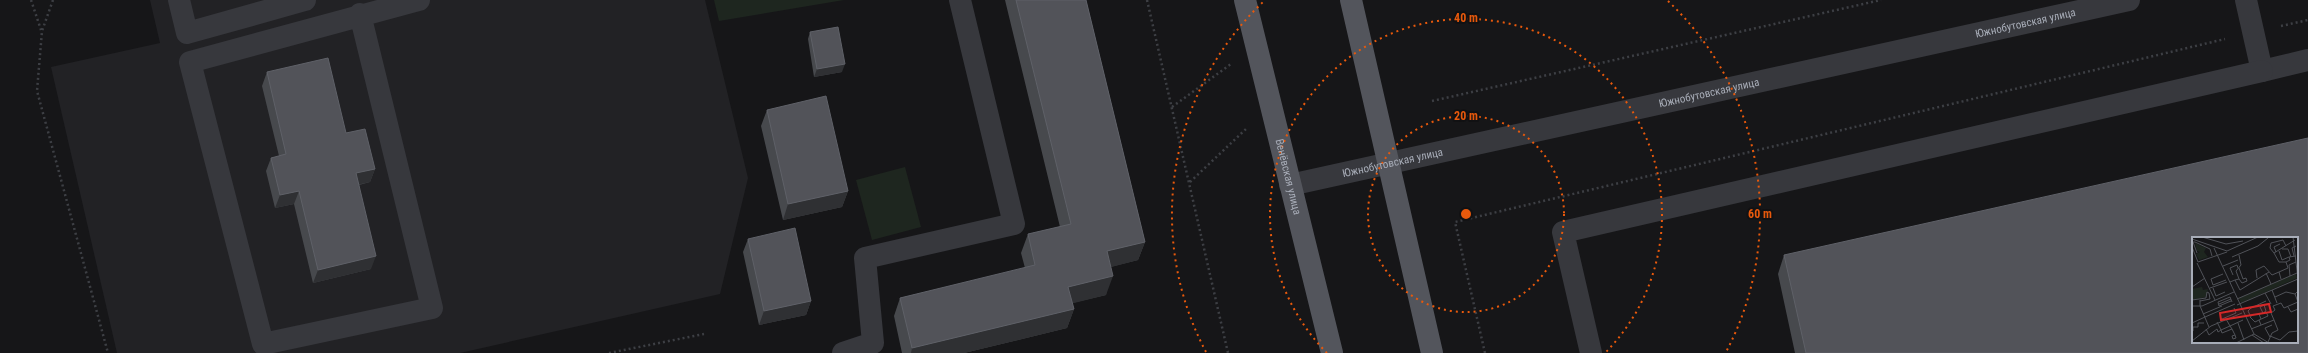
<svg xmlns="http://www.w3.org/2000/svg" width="2308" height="353" viewBox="0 0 2308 353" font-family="'Roboto Condensed',sans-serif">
	<rect width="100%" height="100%" fill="#161618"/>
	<path fill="#222225" d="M150 0H705L748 178 720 294 460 353H117L51 67 160 43Z"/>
	<path fill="#1e261f" d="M714 0H844L719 21Z
		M905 167 921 227 872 240 856 180Z"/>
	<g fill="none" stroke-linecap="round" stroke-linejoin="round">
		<path stroke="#3d3f44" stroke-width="2.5" stroke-dasharray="2 3" stroke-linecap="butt" d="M31 0 41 30
			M53 0 42 31 37 91 108 353
			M1147 0 1228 353
			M2281 26 2308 20
			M1432 101 1881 0
			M1172 107 1231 64
			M1190 182 1247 128
			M609 353 704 334
			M1485 353 1455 222 2225 39"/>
		<g stroke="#37383d" stroke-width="22">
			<path d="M179 0 187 33 305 0"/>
			<path d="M2246 0 2262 71 2308 60"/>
			<path d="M360 14 432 308 263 344 190 62 419 0"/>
			<path id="s1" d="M1290 185 2129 0"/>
			<path d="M843 353 873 343 865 258 1014 224 960 0"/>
			<path d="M1591 353 1563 232 2262 71"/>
		</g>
		<g stroke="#53555c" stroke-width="22">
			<path id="s2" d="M1245 0 1332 353"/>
			<path d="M1351 0 1432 353"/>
		</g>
	</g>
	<path fill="#47494d" d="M1005 0H1086L1145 242 1138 260 1110 267 1106 295 1072 303 1074 309 1067 328 964 353H902L894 316 900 298 1025 268 1021 253 1028 234 1060 227Z
		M810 32 842 72 814 77 808 39Z
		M267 72 346 133 375 169 370 182 359 185 371 269 313 283 294 204 275 208 266 171 271 158 279 156 262 86Z
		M767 110 848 191 842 207 783 220 761 126Z
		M748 239 811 301 806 315 759 325 743 252Z
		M1784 255 2308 353H1795L1778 274Z"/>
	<path fill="#2f3033" d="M845 64 842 72 814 77 817 69Z
		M375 169 370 182 352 186 356 173Z
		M299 191 294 204 275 208 280 195Z
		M848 191 842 207 783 220 788 204Z
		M1145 242 1138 260 1100 270 1107 251Z
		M376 256 371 269 313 283 318 270Z
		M1113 276 1106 295 1062 306 1068 287Z
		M811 301 806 315 759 325 764 311Z
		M1074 309 1067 328 964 353H911L912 348Z"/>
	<path fill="#525359" stroke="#5f6168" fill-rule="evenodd" d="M1016 0H1086L1145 242 1107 251 1113 276 1068 287 1074 309 912 348 900 298 1035 265 1028 234 1071 224Z
		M838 27 845 64 817 69 810 32Z
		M328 58 346 133 365 129 375 169 356 173 376 256 318 270 299 191 280 195 271 158 286 154 267 72Z
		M826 96 848 191 788 204 767 110Z
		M2308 138V353H1806L1784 255ZM2193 238H2297V342H2193Z
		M795 228 811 301 764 311 748 239Z"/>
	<g fill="none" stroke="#e8590c" stroke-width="2" stroke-dasharray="2 4">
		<circle cx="1466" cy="214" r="98"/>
		<path d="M1327 353A196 196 0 1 1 1605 353"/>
		<path d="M1206 352A294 294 0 0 1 1264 1M1668 1A294 294 0 0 1 1726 352"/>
	</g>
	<g text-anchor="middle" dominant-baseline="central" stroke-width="4" stroke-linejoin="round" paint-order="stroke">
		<g font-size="11" fill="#a8adb8" stroke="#111113">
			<text stroke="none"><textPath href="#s1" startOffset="753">Южнобутовская улица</textPath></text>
			<text stroke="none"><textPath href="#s1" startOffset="429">Южнобутовская улица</textPath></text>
			<text stroke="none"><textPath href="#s1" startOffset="105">Южнобутовская улица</textPath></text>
			<text stroke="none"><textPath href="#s2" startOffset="182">Венёвская улица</textPath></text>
		</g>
	</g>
	<g transform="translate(2192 237)">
		<rect width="106" height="106" fill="#161618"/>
		<path d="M3 6 14 11 12 15 16 20 7 23 4 17 8 15 5 14ZM104 37 105 41 49 66 47 61ZM10 50 11 53 16 52 14 60 0 63V52Z" fill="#1e261f"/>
		<path fill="none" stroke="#505258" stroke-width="1" d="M10 0 34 7 51 4M101 0 106 42M0 2 35 14 66 0M0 10 6 25 35 15M22 11 62 97 44 106M90 12H96L99 20M87 14 90 23 97 20M84 15 82 10 88 7M5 16 1 5H3L18 12 20 19M82 16 78 11 79 6 91 3 94 9M102 19 100 11 104 9M40 20 66 9 76 1M94 25H87L82 16 103 3M5 26 23 63M31 29 46 23M87 35 96 31 94 25 98 23 97 20 104 19M74 36 79 47M31 37 19 42 21 48 34 43M41 38 38 31 45 28 46 31M98 39 97 28 104 25M65 41 64 33 72 29 80 38 87 35 89 42M47 42 50 46 55 44 54 41 51 42 47 31M43 43 47 42 44 34 49 28 47 18M38 45 43 43 48 53 77 35M0 50 13 41M18 51 35 45M21 51 24 59 33 55M80 53 85 66M106 54 103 57 106 65M73 56 79 67M83 60 94 55 103 57M45 62 105 36M0 63 14 61 15 55M8 63V69L17 90M8 64 18 62 17 56 15 55M39 64 27 69 26 65 38 60 40 65M27 67 39 62M45 68 106 42M0 69H10L42 55M96 70 99 75 106 72M11 77 30 69M13 80 43 67M58 80 63 85 67 83 69 88M59 80 56 74 59 71 74 64M30 82 44 76 42 71M34 82 38 89 51 83M69 82 67 77 71 76 74 74 72 68 68 70 71 76M67 83 76 79 74 75M0 86 13 80M46 86 52 103M14 92 17 98 25 92 26 95 29 93 38 89 40 92 30 96 29 93 25 85M40 92 43 98 44 101 41 102 40 99 43 98M59 92 82 83 79 76 83 73 81 69 89 66 92 71 106 65M1 94V90H6V86H12M62 97 77 106M60 98 72 106M78 99 88 103 97 95 106 94M78 100 73 91 80 88M0 104 19 89 50 76M76 105 80 96 86 93 82 83"/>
		<path fill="#d62828" fill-opacity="0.15" stroke="#d62828" stroke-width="2" d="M77 67 79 75 29 83 28 76Z"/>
		<rect width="106" height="106" fill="none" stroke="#a8adb8" stroke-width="2"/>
	</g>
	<circle cx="1466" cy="214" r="6" fill="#e8590c" stroke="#111113" stroke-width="2"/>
	<g font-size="12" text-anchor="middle" font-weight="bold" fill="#e8590c" stroke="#111113" stroke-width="4" stroke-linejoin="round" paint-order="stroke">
		<text x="1466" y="22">40 m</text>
		<text x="1466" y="120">20 m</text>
		<text x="1760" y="218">60 m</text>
	</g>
</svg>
